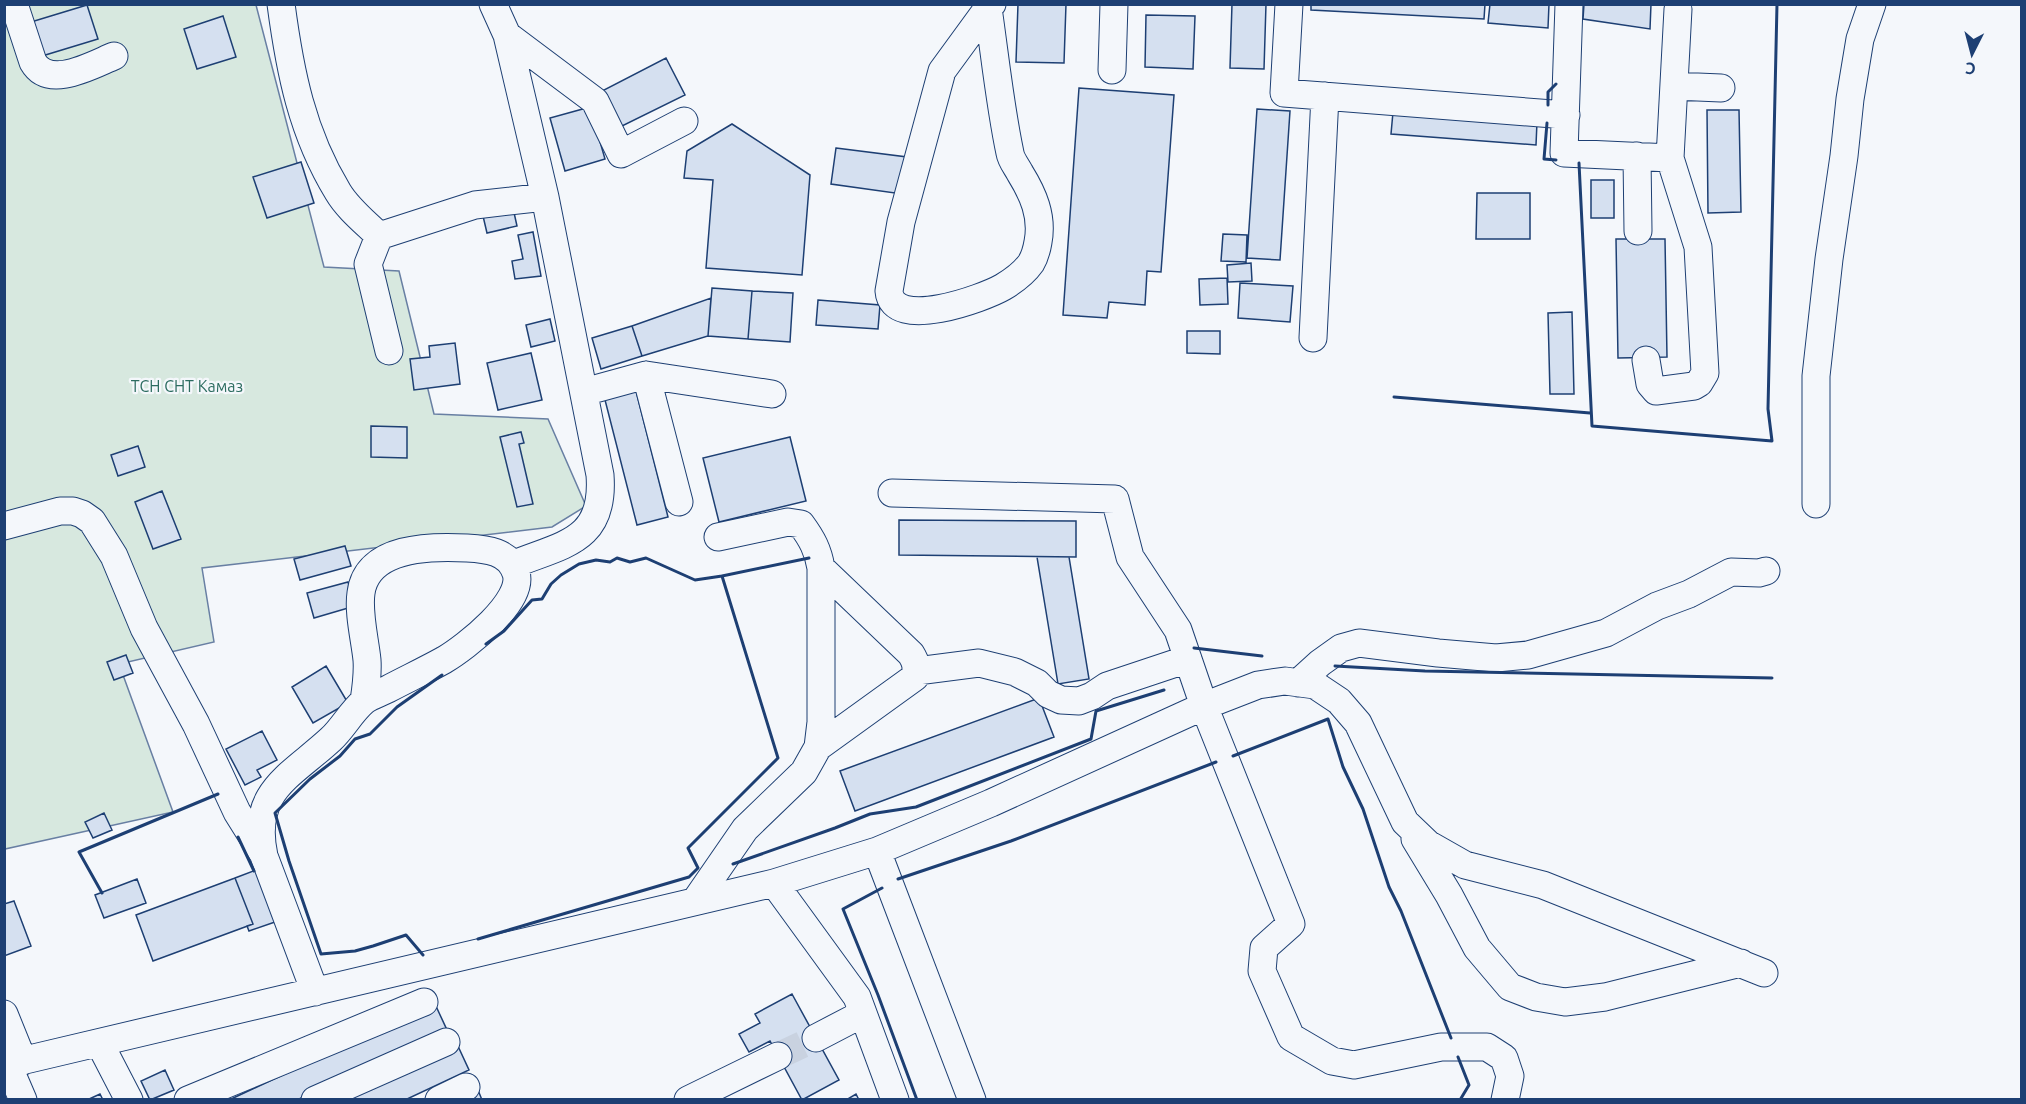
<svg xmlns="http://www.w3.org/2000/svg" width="2026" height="1104" viewBox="0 0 2026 1104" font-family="Ubuntu,sans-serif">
	<rect width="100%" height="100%" fill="#f4f7fb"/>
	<path fill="#d7e8df" stroke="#687fa3" stroke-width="1.5" d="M4 5H256L324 267 399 271 434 414 548 419 586 506 552 527 202 568 214 642 119 664 173 812 5 849Z"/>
	<path fill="#d5e0f0" stroke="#1d3f73" stroke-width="1.5" d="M1018 4H1066L1064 63 1016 62Z
		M1232 4H1266L1264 69 1230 68Z
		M1311 4H1485L1484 19 1311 10Z
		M1490 4H1549L1548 28 1488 23Z
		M1584 4H1651L1650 29 1583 19Z
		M87 5 98 39 42 56 31 22Z
		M1146 15 1195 16 1193 69 1145 67Z
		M223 16 236 57 197 69 184 29Z
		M666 58 685 95 620 127 602 91Z
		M1079 88 1174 95 1161 272 1147 271 1145 305 1109 302 1107 318 1063 315Z
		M590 107 605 159 565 171 550 118Z
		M1257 109 1290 111 1280 260 1247 258Z
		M1707 110H1739L1741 212 1708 213Z
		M1393 112 1537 122 1536 145 1391 134Z
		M732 124 810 175 802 275 706 268 713 180 684 178 687 151Z
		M836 148 907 157 902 194 831 184Z
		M301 162 314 203 267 218 253 177Z
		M1591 180H1614V218H1591Z
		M1477 193H1530V239H1476Z
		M513 208 517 226 487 233 483 216Z
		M533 232 541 276 515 279 512 261 523 259 518 235Z
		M1223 234 1247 235 1246 262 1221 261Z
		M1616 239H1665L1667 357 1618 358Z
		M1251 263 1252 281 1228 282 1227 265Z
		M1227 278 1228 304 1200 305 1199 279Z
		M1240 283 1293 286 1290 322 1238 318Z
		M712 288 752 291 748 339 708 336Z
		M752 291 793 293 790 342 748 339Z
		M711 298 708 336 642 356 632 326Z
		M818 300 880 305 878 329 816 325Z
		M1572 312 1574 394H1550L1548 313Z
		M550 319 555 341 531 347 526 325Z
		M632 326 642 356 601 369 592 338Z
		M1187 331H1220V354L1187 353Z
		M455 343 460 384 414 390 410 359 430 357 429 346Z
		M531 353 542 400 498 410 487 363Z
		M635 387 668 517 637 525 604 396Z
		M371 426 407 427V458L371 457Z
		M521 432 524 443 519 444 533 504 517 507 500 437Z
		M790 437 806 501 719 522 703 458Z
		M138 446 145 467 118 476 111 455Z
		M162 491 181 539 153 549 135 502Z
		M899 520 1076 521V557L899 555Z
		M345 546 351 566 300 580 294 559Z
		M1037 557H1069L1089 679 1058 684Z
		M348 582 355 606 314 618 307 593Z
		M126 655 133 673 114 680 107 662Z
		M326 666 348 703 313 723 292 687Z
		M1039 698 1054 737 855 811 840 771Z
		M262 731 277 760 257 770 261 777 245 785 226 749Z
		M104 813 112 830 93 838 85 822Z
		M256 870 275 922 249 931 247 926 253 924 235 878Z
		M235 878 253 924 153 961 136 915Z
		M137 879 146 903 104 918 95 895Z
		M14 901 31 946 4 956V904Z
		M792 994 839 1080 802 1100 770 1041 749 1052 739 1034 760 1023 755 1014Z
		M435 1004 447 1030 297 1100H229Z
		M457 1044 469 1070 405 1100H337Z
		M165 1070 174 1090 150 1100 141 1081Z
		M478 1090 482 1100H459Z
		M100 1094 103 1100H87Z
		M856 1094 859 1100H846Z"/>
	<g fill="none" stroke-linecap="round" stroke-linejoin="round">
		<path stroke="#c9d2e0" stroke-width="27" stroke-dasharray="27 14" stroke-linecap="butt" d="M778 1056 816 1038"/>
		<g stroke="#1d3f73" stroke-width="29">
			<path id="minor" d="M14 4 33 62C49 90 92 65 114 56
				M281 4C290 72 302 133 338 192 348 209 366 223 379 236L475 205 545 197
				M493 4 507 35 545 197 600 475C605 542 563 544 512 565
				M1289 4 1284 93 1566 115
				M1569 4 1564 153 1670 158
				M988 8C995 56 1000 106 1010 153 1011 160 1017 167 1020 173 1033 194 1043 216 1038 242 1037 248 1034 258 1031 263 1024 273 1013 281 1003 287 984 298 892 332 889 291L901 222 942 71 988 8 992 4
				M507 35 595 101 621 154 684 121
				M1112 70 1114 4
				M1674 86 1721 88
				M1637 156 1638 231
				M379 236 368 264 389 351
				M1313 338 1325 96
				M1646 360 1650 384 1656 391 1694 386 1699 383 1705 373 1698 247 1670 158 1678 9
				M646 375 772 394
				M584 392 646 375 679 502
				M892 493 1115 499 1130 557 1178 630 1204 706 1291 924 1264 948 1262 971 1291 1037 1332 1061 1354 1065 1441 1047H1487L1504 1058 1510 1076 1505 1100
				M1816 504V376L1829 259 1844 156 1850 99 1860 39 1872 4
				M4 526 60 511H73L82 514 92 521 114 556 144 628 196 724 237 812 262 852
				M917 671 979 663 1015 672 1037 683 1048 694 1061 700 1079 701 1092 696 1107 686 1188 659
				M1298 683 1320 663 1341 648 1359 643 1438 653 1496 658 1528 655 1606 633 1657 606 1689 594 1731 572 1759 573 1766 571
				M818 747 915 677C917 667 916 662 911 654L821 568
				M1415 839 1449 895 1477 948 1510 987 1536 997 1565 1002 1605 997 1741 963
				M877 851 972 1100
				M774 883 877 851 991 803 1204 706 1258 685 1285 681 1315 685 1339 701 1358 723 1405 822 1428 844 1465 865 1543 885 1764 973
				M696 900 745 829 804 772 818 747 821 722V568C818 550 812 539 801 524L788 522 718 537
				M315 992 264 856C250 791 290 777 331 739 343 728 351 712 364 701 370 696 380 693 388 689 407 679 426 670 444 660 466 647 525 601 516 573 509 551 486 549 467 548 431 546 367 546 361 593 358 613 365 640 367 660 368 674 366 688 364 701
				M4 1014 23 1061
				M816 1038 862 1014
				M100 1044 129 1100
				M4 1065 774 883 857 997 895 1100
				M8 1065 23 1100
				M188 1100 424 1002
				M315 1100 446 1042
				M439 1100 466 1087
				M688 1100 778 1056"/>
		</g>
		<use href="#minor" stroke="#f4f7fb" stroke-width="27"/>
		<path stroke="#1d3f73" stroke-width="3" d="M1548 105V92L1556 84
			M1547 123 1544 159 1556 160
			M1579 163 1592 426 1772 441 1768 409 1777 4
			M1394 397 1590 413
			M486 644 504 631 532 600 542 599 551 584 561 575 579 564 596 560 610 562 617 558 630 562 646 558 695 580 722 576
			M1194 648 1262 656
			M1335 666 1425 671 1772 678
			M1233 756 1328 719 1343 767 1363 809 1389 887 1401 911 1451 1038
			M238 837 254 871
			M733 864 835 828 870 814 916 807 1091 739 1096 711 1164 690
			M898 879 1011 841 1216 762
			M882 888 843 909 878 995 917 1100
			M102 893 79 852 218 794
			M478 939 689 877 698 868 688 848 778 758 722 576 809 558
			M423 955 406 935 373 946 355 951 321 954 289 861 275 813 310 779 340 756 355 739 370 734 397 707 442 675
			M1458 1057 1469 1085 1460 1100"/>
	</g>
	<g text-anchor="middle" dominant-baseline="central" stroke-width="4.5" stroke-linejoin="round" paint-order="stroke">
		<g font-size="16" fill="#2c6c60" stroke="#f4f7fb">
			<text x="187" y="386">ТСН СНТ Камаз</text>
		</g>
	</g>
	<rect width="2026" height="1104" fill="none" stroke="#1d3f73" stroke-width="12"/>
	<g transform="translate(1972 54) rotate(186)" stroke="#f4f7fb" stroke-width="4.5" paint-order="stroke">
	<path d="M0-4.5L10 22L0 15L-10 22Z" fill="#1d3f73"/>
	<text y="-9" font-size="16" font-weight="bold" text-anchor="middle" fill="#1d3f73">С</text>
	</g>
</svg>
